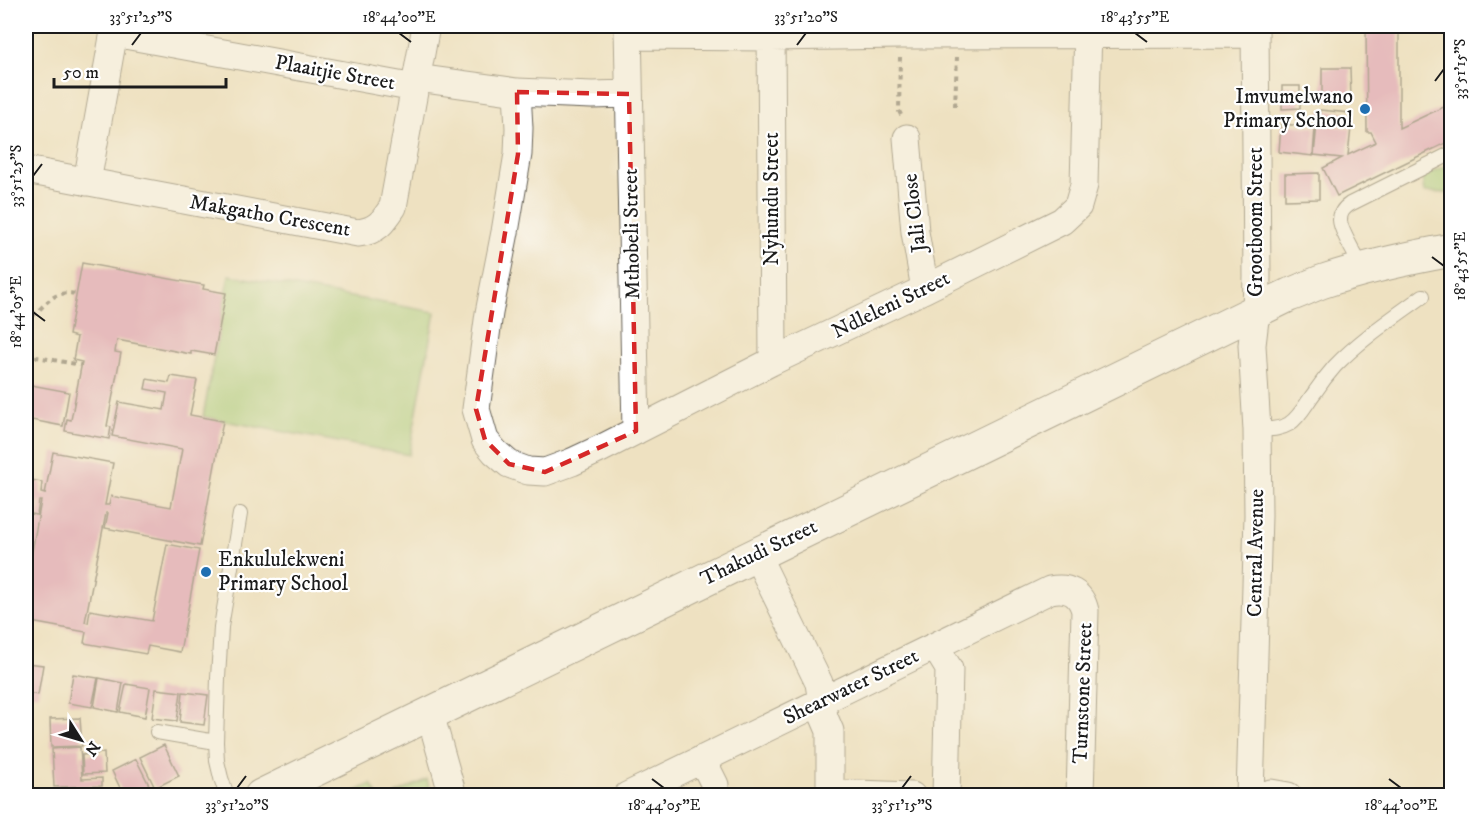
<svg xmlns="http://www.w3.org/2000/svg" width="1477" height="821" viewBox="0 0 1477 821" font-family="'IM FELL DW Pica',serif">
	<rect width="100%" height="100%" fill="#fff"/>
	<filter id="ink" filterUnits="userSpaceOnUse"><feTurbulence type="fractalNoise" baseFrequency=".0167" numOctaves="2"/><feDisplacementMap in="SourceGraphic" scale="12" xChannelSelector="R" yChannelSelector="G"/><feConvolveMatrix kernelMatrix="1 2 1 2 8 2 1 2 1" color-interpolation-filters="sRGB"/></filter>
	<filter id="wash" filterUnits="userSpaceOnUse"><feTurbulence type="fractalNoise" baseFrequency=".008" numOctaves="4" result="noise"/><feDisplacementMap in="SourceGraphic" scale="24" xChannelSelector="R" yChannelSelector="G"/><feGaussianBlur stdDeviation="1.35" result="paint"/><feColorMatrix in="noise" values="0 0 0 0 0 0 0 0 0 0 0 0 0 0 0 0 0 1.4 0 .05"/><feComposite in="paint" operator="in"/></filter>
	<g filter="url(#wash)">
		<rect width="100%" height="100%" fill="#eee1c1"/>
		<path fill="#a0cd7a" stroke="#5e744b" stroke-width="1.5" d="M1451 164V193L1424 192 1422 176Z
			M229 275 435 312 409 455 203 417Z
			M427 779 432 795H394Z
			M371 784 377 795H348Z"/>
		<g id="blocks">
			<path fill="#dc8db5" d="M1366 26H1452V32L1399 33V128L1452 103V140L1337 196 1323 168 1342 158 1314 155 1317 124 1351 128 1348 155 1376 142 1371 132H1367Z
				M1322 68H1350L1351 100H1322Z
				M1282 86H1300V108L1282 109Z
				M1320 110 1350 113V124L1319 121Z
				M1281 124 1315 127 1313 156 1279 152Z
				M1319 173V199L1285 200V174Z
				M82 263 204 285 203 289 226 293 214 355 191 351V354L117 340 115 352 121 353 107 426 111 427 109 439 65 431 67 419 71 420 82 362 73 360 77 337 69 335Z
				M171 376 197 380 190 415 223 421 200 546 105 528 108 513H106L85 622 88 623 90 610 152 621 167 544 199 550 180 652 148 646 146 654 84 643 86 632 26 621V585L41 501H39L37 515 26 513V479L42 482 41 493 45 494 53 452 113 463 105 505H109L111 496 171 507 182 449 112 436 119 402 164 410 167 393 145 389 147 379 169 383Z
				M26 384 69 392 63 426 26 419Z
				M26 663 43 665 38 695 26 693Z
				M73 674 98 678 92 707 68 703Z
				M99 678 123 683 118 712 94 707Z
				M126 684 150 688 145 717 120 712Z
				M156 689 181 692 177 721 152 718Z
				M183 692 208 695 204 725 180 722Z
				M80 718 82 746 51 747 50 719Z
				M164 745 179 776 155 788 140 757Z
				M80 747 82 779 102 778V786L54 787 52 749Z
				M104 753 105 773 83 774 82 755Z
				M136 759 151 789 138 796H124L112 771Z"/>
		</g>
	</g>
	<g filter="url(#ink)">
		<use href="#blocks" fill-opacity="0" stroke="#666156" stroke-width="1.5"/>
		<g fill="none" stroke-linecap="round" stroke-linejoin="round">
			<g stroke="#666156" stroke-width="16">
				<path id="service" d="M1363 269C1357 258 1340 230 1340 220 1340 212 1344 208 1350 204L1452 153
					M1257 430C1268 429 1279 430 1289 424 1300 417 1307 402 1315 392 1321 383 1328 374 1335 366 1361 339 1393 318 1423 296
					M157 732 216 742
					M227 796 221 778 217 761 216 742 218 678 221 627 240 514"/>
			</g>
			<g stroke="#666156" stroke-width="29">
				<path id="minor" d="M628 26 636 431
					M771 26 773 361
					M114 33 415 88
					M628 36 771 37 900 35 1255 34
					M417 78 517 92 592 95 629 94
					M517 92 519 128 518 154 505 232 489 313 476 409 485 440 495 452 509 464 528 471 545 472 572 462 602 448 773 361 925 289 1062 221 1078 206 1084 185 1088 26
					M907 138 915 232 925 289
					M26 170 358 233C377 231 383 222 393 207L426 26
					M87 182 115 26
					M756 554 819 683 824 717 830 731V796
					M935 646 949 669 946 796
					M430 714 453 796
					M702 759 715 785V796
					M830 793 912 796
					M627 796 1050 590C1068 586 1081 593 1085 611L1080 796
					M1250 796 1258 515 1257 430 1252 345 1256 311 1257 277 1255 26
					M1268 796 1271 793 1288 796"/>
			</g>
			<g stroke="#666156" stroke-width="35">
				<path id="tertiary" d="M261 796 1289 295C1301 291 1312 285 1324 281 1365 267 1408 258 1452 250"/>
			</g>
			<path stroke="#666156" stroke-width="4" stroke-dasharray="4.5 4.5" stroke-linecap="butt" d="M900 57 899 111 901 115
				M955 106 957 57
				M26 321C46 308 49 289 77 294
				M26 355 81 365"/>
			<use href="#service" stroke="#fff" stroke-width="14"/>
			<use href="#minor" stroke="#fff" stroke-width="27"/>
			<use href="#tertiary" stroke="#fff" stroke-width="33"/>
		</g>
	</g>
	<path d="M0 0H1477V821H0ZM517 92 629 94 636 431 545 472 509 464 485 440 476 409 518 154Z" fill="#eee1c1" fill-opacity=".55" fill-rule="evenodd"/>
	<path fill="none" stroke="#d62828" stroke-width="4.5" stroke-dasharray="12 8" stroke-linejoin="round" d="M517 92 629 94 636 431 545 472 509 464 485 440 476 409 518 154Z"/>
	<path fill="none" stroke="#1c1c1c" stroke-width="2" d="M399 33 411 42M1135 33 1147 42M132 45 141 33M797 45 806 33M1435 81 1444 69M33 176 42 164M1432 257 1444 266M33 312 45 321M652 779 664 788M1389 779 1401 788M237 788 246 776M902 788 911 776"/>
	<g fill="#1f6fb2" stroke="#fff" stroke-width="2">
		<circle cx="1365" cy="109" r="6"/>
		<circle cx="206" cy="572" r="6"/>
	</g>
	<g text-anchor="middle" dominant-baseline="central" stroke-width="4.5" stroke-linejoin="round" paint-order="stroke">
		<g font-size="21" fill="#1c1c1c" stroke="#fff">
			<text transform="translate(335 73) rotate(10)">Plaaitjie Street</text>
			<text transform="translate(772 199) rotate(-90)">Nyhundu Street</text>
			<text transform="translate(915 213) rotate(-97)">Jali Close</text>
			<text transform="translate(270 216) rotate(10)">Makgatho Crescent</text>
			<text transform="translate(1256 222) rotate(-90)">Grootboom Street</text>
			<text transform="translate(632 234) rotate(-91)">Mthobeli Street</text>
			<text transform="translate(891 305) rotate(-26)">Ndleleni Street</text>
			<text transform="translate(759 553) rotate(-26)">Thakudi Street</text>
			<text transform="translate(1256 553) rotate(-89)">Central Avenue</text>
			<text transform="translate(851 687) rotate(-26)">Shearwater Street</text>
			<text transform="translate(1083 693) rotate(-88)">Turnstone Street</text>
		</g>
		<g font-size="21" fill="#1c1c1c" stroke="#fff" text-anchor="end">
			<text x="1353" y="97">Imvumelwano<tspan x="1353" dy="24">Primary School</tspan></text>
			<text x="218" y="560" text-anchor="start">Enkululekweni<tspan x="218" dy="24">Primary School</tspan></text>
		</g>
	</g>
	<rect width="1477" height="821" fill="none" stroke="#fff" stroke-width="66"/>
	<g transform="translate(81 740) rotate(127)" stroke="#ffffff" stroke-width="4.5" paint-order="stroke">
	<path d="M0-4.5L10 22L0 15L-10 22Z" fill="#1c1c1c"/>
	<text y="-9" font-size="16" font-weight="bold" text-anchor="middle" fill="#1c1c1c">N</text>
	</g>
	<path d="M54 78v9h172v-9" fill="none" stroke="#1c1c1c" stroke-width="3"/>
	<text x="63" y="78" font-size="18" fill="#1c1c1c" stroke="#ffffff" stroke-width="4.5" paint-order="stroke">50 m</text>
	<rect x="33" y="33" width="1411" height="755" fill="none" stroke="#1c1c1c" stroke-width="2"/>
	<g font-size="15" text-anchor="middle" fill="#1c1c1c">
		<text x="141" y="22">33°51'25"S</text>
		<text x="399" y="22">18°44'00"E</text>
		<text x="806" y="22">33°51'20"S</text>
		<text x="1135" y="22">18°43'55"E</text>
		<text transform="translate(1460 69) rotate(-90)" y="5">33°51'15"S</text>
		<text transform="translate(16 176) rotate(-90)" y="5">33°51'25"S</text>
		<text transform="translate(1460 266) rotate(-90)" y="5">18°43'55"E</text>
		<text transform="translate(16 312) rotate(-90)" y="5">18°44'05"E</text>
		<text x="237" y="810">33°51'20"S</text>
		<text x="664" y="810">18°44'05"E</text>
		<text x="902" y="810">33°51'15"S</text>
		<text x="1401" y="810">18°44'00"E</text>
	</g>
</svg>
